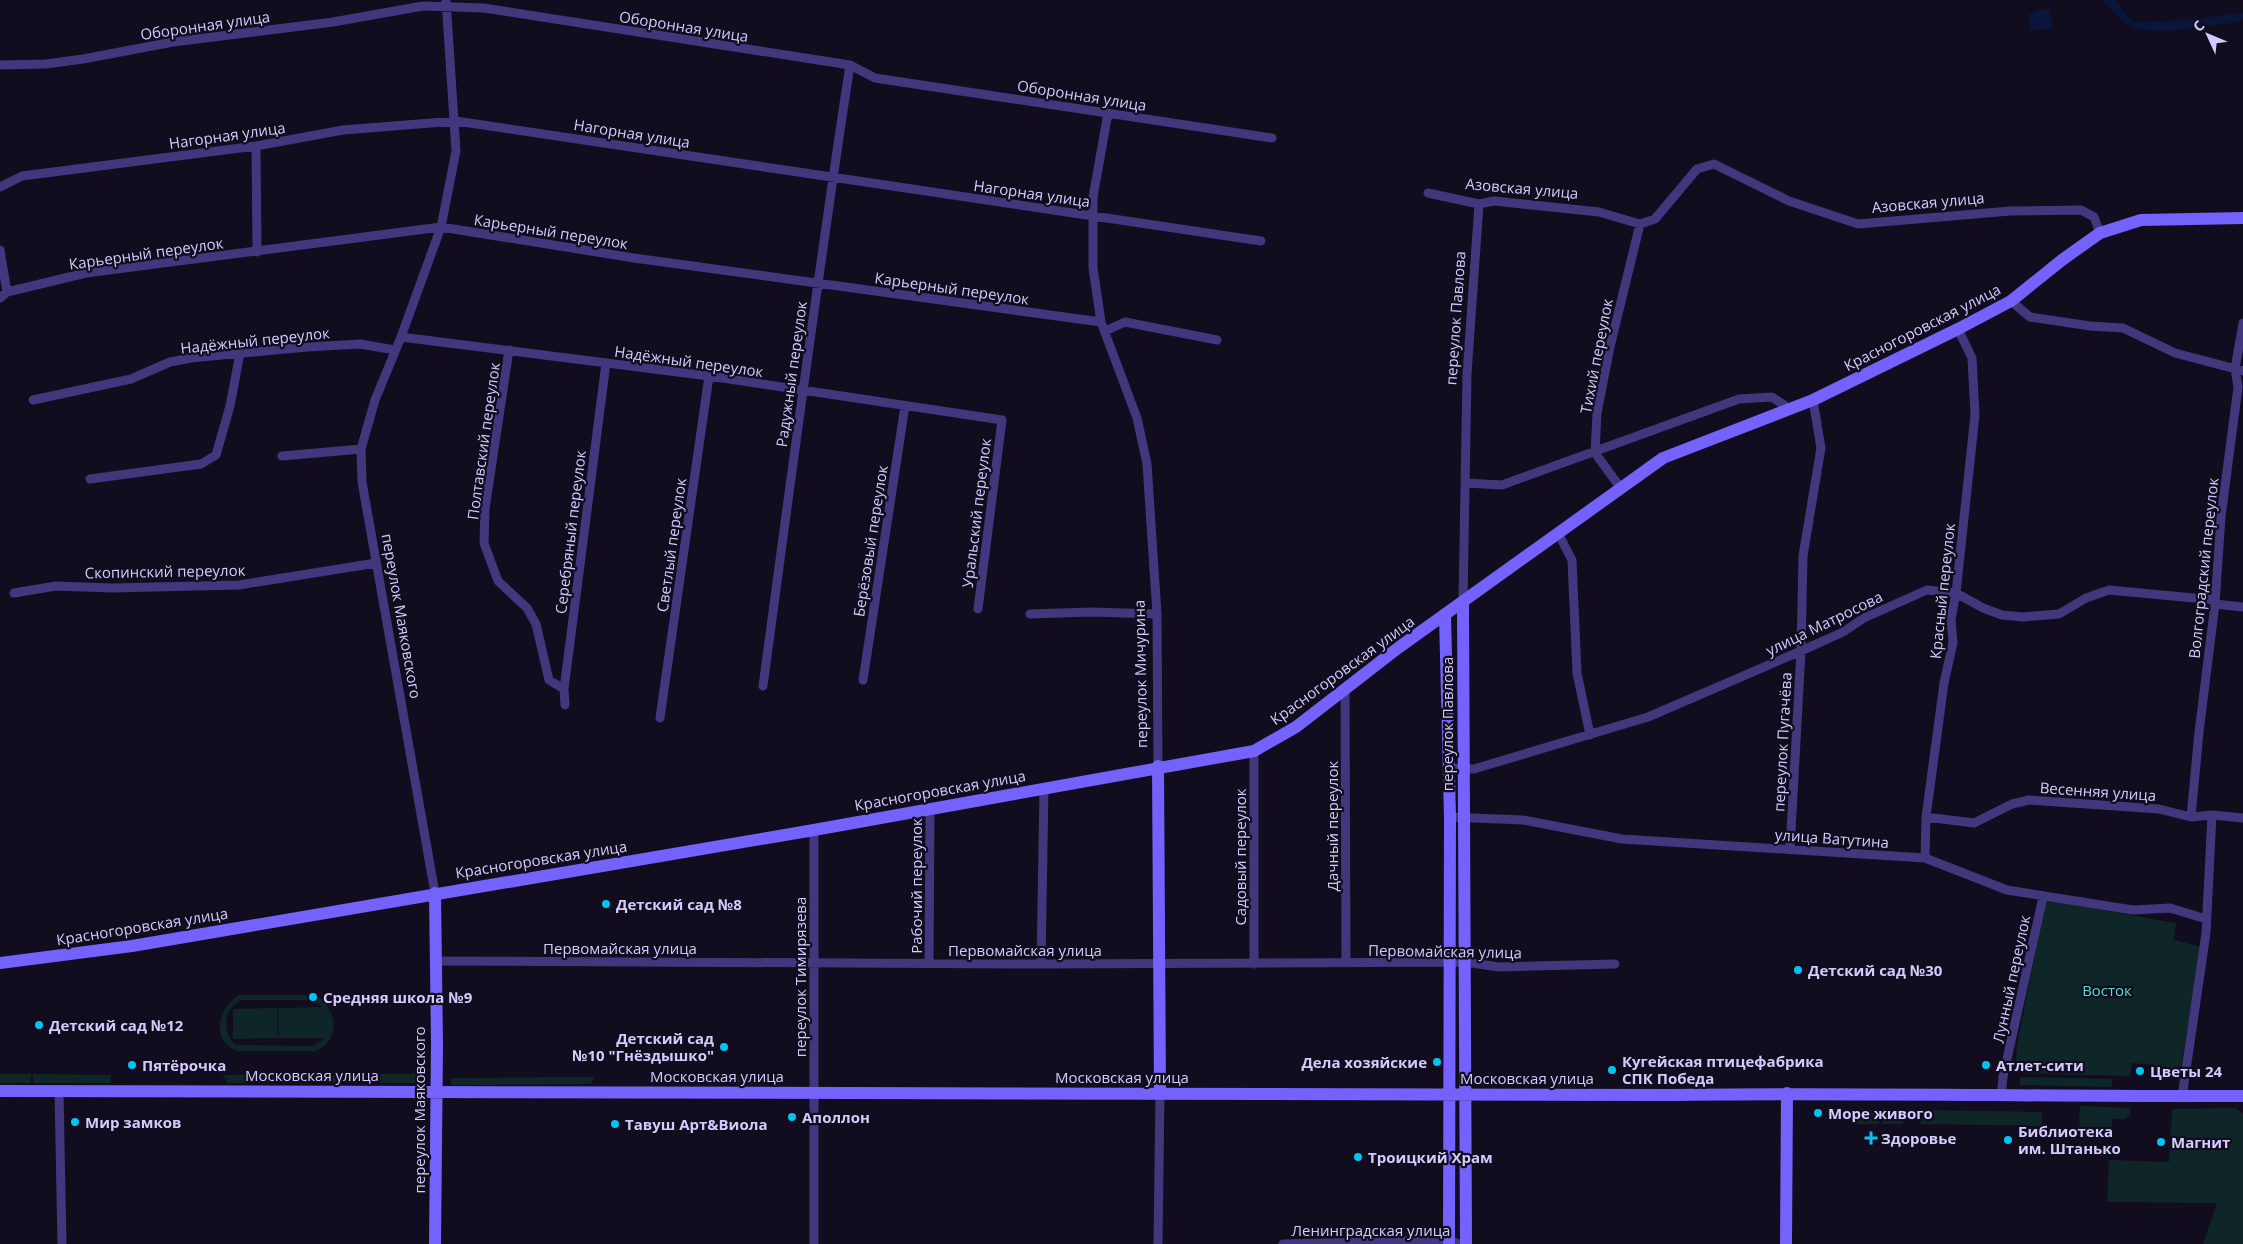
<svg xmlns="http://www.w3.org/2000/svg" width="2243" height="1244" viewBox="0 0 2243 1244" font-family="'Open Sans',sans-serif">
	<rect width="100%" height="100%" fill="#110c1e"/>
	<path fill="#0f2628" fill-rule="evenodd" d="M2046 900 2176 923 2174 940 2201 947 2179 1078 2153 1077 2154 1065 2132 1063 2130 1076 2015 1073 2017 1045Z
		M239 995H315C336 1006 343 1040 316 1051H237C210 1041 218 1007 239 995ZM241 1000H313L323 1007 278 1008 279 1038H324L314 1046 236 1045C221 1031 223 1010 241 1000Z
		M277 1008 278 1038 233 1039V1009Z
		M0 1074H31V1083H0Z
		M33 1074 111 1075V1083H33Z
		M344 1074H419V1083H344Z
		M222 1075H337V1083H228Z
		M594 1077 591 1084 451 1085V1078Z
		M706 1077H754V1084H706Z
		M2020 1077 2112 1079V1087L2020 1085Z
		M2080 1106 2130 1108V1115L2125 1119H2112L2111 1139C2081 1141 2077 1136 2080 1106Z
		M2236 1108 2243 1114V1244H2203L2217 1203 2107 1202 2109 1160 2169 1162 2172 1109Z
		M1854 1109 1880 1110 1879 1124H1853Z
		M1882 1110H1904L1903 1124H1882Z
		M1920 1110 2042 1112V1126L1920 1124Z"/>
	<path fill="#09163a" d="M2102 0H2116L2124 13 2134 22 2185 20 2243 13V19L2237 22C2211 25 2158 36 2135 28 2121 23 2112 9 2102 0Z
		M2040 9H2050L2053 29 2031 30 2028 15Z"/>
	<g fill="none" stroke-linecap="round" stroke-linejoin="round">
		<path stroke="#41377d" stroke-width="9" d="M0 65 46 64 83 59 173 42 333 22 423 6 484 8 850 65 875 78 1272 138
			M1108 113 1093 197V268L1101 322 1137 418 1147 464 1157 614 1158 766
			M256 146 257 252
			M0 187 22 176 256 146 343 130 456 121 1261 241
			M1428 193 1479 204 1494 201 1599 212 1640 224 1655 219 1697 169 1714 164 1789 201 1858 224 2010 211 2081 210 2094 217 2100 233
			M0 250 7 292
			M0 298 7 292 86 273 441 227 634 258 1101 322
			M2011 301 2030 317 2090 326 2123 328 2175 353 2243 371
			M1105 331 1125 322 1217 340
			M401 337 709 376 1002 420 978 609
			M509 350 485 509 484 543 498 581 527 608 536 624 549 680 564 689
			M33 400 131 379 170 362 191 358 307 347 360 344 395 350
			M282 456 361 449
			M90 479 201 464 216 455 230 406 240 353
			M1465 483 1502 485 1739 399 1772 397 1790 409
			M1620 487 1595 453 1597 413 1610 347 1640 224
			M1558 533 1572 560 1577 673 1590 735
			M14 593 56 586 112 588 239 585 376 563
			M1463 602 1467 374 1479 204
			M2215 604 2243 607
			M1030 614 1091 612 1157 614
			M863 680 905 406
			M763 686C791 479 818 272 850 65
			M1345 689 1346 963
			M565 705 564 689 606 363
			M660 718 709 376
			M1449 768 1474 769 1648 717 1801 651 1843 632 1864 618 1927 590 1956 593 1983 608 2002 615 2023 617 2059 614 2086 598 2109 590 2215 600
			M1450 817 1523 820 1622 839 1925 858 2007 890 2133 910 2170 908 2206 919
			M1926 817 1974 823 2012 804 2029 800 2159 809 2191 817 2212 815 2243 818
			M2191 817 2199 732 2215 604 2221 517 2238 387 2235 369 2243 323
			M814 830V1244
			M1790 849 1801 651 1803 556 1821 448 1813 400
			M1925 858 1926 817 1944 683 1953 643 1951 619 1956 593 1975 415 1972 358 1958 329
			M435 893 362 482 361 449 375 400 401 337 441 227 456 151 446 0
			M435 961 1041 964 1465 962 1499 967 1615 964
			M929 963 930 808
			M1041 964 1044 788
			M1254 964V751
			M59 1092 62 1244
			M2001 1096 2003 1077 2043 897
			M2182 1097 2206 933 2212 815
			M1158 1244 1160 1093
			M1283 1244 1449 1240 1459 1244"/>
		<path stroke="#7562fd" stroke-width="12" d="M1463 602 1466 1244
			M1445 616 1450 817 1449 1244
			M1158 766 1160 1093
			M435 893 437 1044 435 1244
			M0 963 132 946 814 830 1254 751 1296 727 1398 648 1663 458 1813 400 1958 329 2011 301 2062 260 2100 233 2141 220 2243 218
			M0 1091 1666 1095C1858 1092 2051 1097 2243 1096
			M1786 1244 1787 1093"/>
	</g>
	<g fill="#03c3f2" stroke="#110c1e" stroke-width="2">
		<circle cx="606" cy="904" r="5"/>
		<circle cx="1798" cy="970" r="5"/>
		<circle cx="313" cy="997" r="5"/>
		<circle cx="39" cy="1025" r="5"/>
		<circle cx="724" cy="1047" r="5"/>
		<circle cx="1437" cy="1062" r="5"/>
		<circle cx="132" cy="1065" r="5"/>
		<circle cx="1986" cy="1065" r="5"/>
		<circle cx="1612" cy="1070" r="5"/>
		<circle cx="2140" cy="1071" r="5"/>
		<circle cx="1818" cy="1113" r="5"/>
		<circle cx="792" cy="1117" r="5"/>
		<circle cx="75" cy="1122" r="5"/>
		<circle cx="615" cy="1124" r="5"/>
		<path d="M1868.5 1130.5h5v5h5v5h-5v5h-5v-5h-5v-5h5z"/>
		<circle cx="2008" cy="1140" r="5"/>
		<circle cx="2161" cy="1142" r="5"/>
		<circle cx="1358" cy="1157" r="5"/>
	</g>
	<g text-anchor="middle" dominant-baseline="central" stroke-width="4.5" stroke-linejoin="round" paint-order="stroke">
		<g font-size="15" fill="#d5cafe" stroke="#110c1e">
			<text transform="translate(205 25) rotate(-8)">Оборонная улица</text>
			<text transform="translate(684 26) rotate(9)">Оборонная улица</text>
			<text transform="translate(1082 95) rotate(9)">Оборонная улица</text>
			<text transform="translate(632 133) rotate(9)">Нагорная улица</text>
			<text transform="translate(227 135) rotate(-8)">Нагорная улица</text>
			<text transform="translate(1522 188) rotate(5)">Азовская улица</text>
			<text transform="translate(1032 193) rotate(8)">Нагорная улица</text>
			<text transform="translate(1928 202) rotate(-5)">Азовская улица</text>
			<text transform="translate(551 231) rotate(9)">Карьерный переулок</text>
			<text transform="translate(146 253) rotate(-8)">Карьерный переулок</text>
			<text transform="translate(952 288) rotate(8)">Карьерный переулок</text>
			<text transform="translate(1455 318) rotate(-86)">переулок Павлова</text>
			<text transform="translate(1922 327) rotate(-27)">Красногоровская улица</text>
			<text transform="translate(255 340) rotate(-6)">Надёжный переулок</text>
			<text transform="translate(1596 356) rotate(-79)">Тихий переулок</text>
			<text transform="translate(689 361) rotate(8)">Надёжный переулок</text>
			<text transform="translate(791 374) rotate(-82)">Радужный переулок</text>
			<text transform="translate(483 441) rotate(-82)">Полтавский переулок</text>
			<text transform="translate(976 513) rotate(-83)">Уральский переулок</text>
			<text transform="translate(570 532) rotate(-83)">Серебряный переулок</text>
			<text transform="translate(870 541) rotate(-81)">Берёзовый переулок</text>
			<text transform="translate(671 545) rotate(-82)">Светлый переулок</text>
			<text transform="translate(2203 568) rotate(-84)">Волгоградский переулок</text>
			<text transform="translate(165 571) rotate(-1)">Скопинский переулок</text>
			<text transform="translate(1942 591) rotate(-84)">Красный переулок</text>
			<text transform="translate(402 616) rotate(80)">переулок Маяковского</text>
			<text transform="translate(1824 623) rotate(-26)">улица Матросова</text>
			<text transform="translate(1342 670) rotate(-36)">Красногоровская улица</text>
			<text transform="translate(1140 674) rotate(-91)">переулок Мичурина</text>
			<text transform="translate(1447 724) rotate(-90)">переулок Павлова</text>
			<text transform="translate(1782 742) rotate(-87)">переулок Пугачёва</text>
			<text transform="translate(940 790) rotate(-10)">Красногоровская улица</text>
			<text transform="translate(2098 791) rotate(4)">Весенняя улица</text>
			<text transform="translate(1332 826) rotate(-90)">Дачный переулок</text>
			<text transform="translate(1832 838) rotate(4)">улица Ватутина</text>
			<text transform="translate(1240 857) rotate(-90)">Садовый переулок</text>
			<text transform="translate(541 859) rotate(-9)">Красногоровская улица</text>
			<text transform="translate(916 886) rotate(-90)">Рабочий переулок</text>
			<text transform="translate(142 926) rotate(-9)">Красногоровская улица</text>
			<text x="620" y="948">Первомайская улица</text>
			<text x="1025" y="950">Первомайская улица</text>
			<text transform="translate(1445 951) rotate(1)">Первомайская улица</text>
			<text transform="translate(800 977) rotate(-90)">переулок Тимирязева</text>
			<text transform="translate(2011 979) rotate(-78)">Лунный переулок</text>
			<text x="312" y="1075">Московская улица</text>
			<text x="717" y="1076">Московская улица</text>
			<text x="1122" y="1077">Московская улица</text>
			<text x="1527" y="1078">Московская улица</text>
			<text transform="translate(419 1110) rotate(-90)">переулок Маяковского</text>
			<text x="1371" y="1230">Ленинградская улица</text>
		</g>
		<g font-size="15" font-weight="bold" fill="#d5cafe" stroke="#110c1e" text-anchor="start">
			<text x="616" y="904">Детский сад №8</text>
			<text x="1808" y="970">Детский сад №30</text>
			<text x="323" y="997">Средняя школа №9</text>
			<text x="49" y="1025">Детский сад №12</text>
			<text x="714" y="1038" text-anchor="end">Детский сад<tspan x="714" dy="17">№10 "Гнёздышко"</tspan></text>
			<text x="1622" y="1061">Кугейская птицефабрика<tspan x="1622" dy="17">СПК Победа</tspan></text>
			<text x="1427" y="1062" text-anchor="end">Дела хозяйские</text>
			<text x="142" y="1065">Пятёрочка</text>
			<text x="1996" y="1065">Атлет-сити</text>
			<text x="2150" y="1071">Цветы 24</text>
			<text x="1828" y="1113">Море живого</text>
			<text x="802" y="1117">Аполлон</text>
			<text x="85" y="1122">Мир замков</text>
			<text x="625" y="1124">Тавуш Арт&amp;Виола</text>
			<text x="2018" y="1131">Библиотека<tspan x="2018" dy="17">им. Штанько</tspan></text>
			<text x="1881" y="1138">Здоровье</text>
			<text x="2171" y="1142">Магнит</text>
			<text x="1368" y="1157">Троицкий Храм</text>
		</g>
		<g font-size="15" fill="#57ddc8" stroke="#110c1e">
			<text x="2107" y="990">Восток</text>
		</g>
	</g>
	<g transform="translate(2208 35) rotate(314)" stroke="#110c1e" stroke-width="4" paint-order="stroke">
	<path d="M0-4L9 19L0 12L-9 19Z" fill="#d5cafe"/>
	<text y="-8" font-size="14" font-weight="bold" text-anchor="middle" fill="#d5cafe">С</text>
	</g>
</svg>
